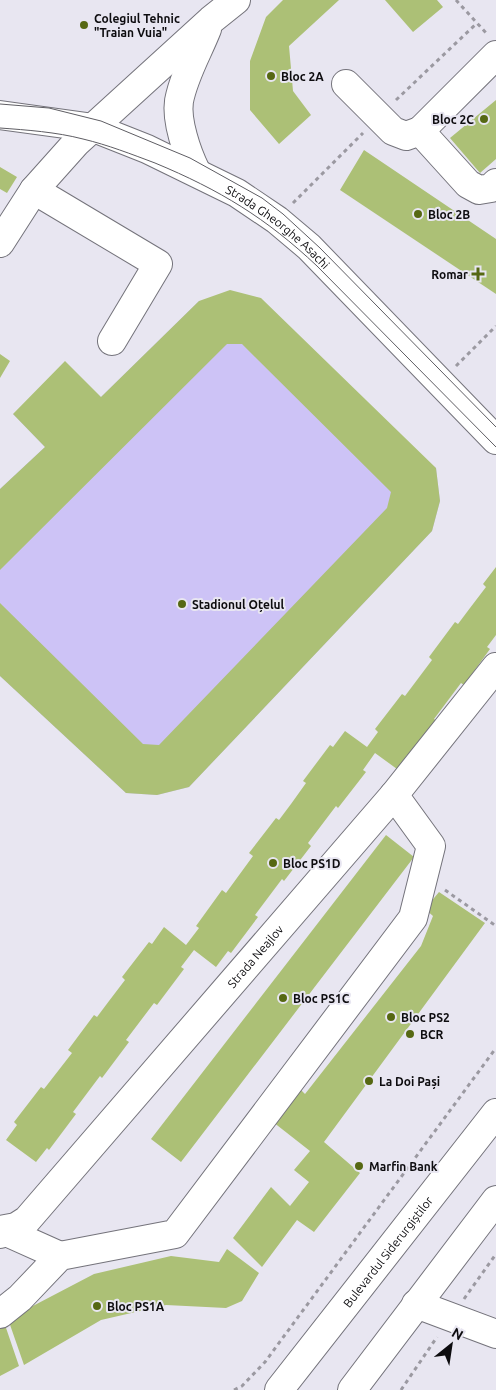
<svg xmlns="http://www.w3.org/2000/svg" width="496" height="1390" viewBox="0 0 496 1390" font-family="Ubuntu,sans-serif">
	<rect width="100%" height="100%" fill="#e8e6f1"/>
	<path fill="#cdc3f6" d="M199 301 436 468 440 501 432 531 189 787 157 795 126 793 0 676V489L45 447 13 414 101 397Z"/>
	<path fill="#acc076" d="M283 0H339L289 46 293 91 311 115 279 144 250 110V61L266 17Z
		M385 0H437L443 7 413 32Z
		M496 100V159L480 173 450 138Z
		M364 150 496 239V294L340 190Z
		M0 167 17 177 7 193 0 189Z
		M230 290 261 298 436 468 440 501 432 531 189 787 157 795 126 793 0 676V603L143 744 159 745 387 508 391 492 242 344H227L0 570V489L45 447 13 414 65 361 101 397 199 301Z
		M0 354 10 361 0 378Z
		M496 567V635L487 647 490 649 464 685 461 683 434 719 437 721 410 757 407 755 397 769 375 753 363 770 366 772 338 808 336 806 308 843 311 846 284 881 282 879 255 915 258 917 231 953 228 951 216 967 194 950 181 967 184 969 157 1005 154 1003 126 1040 129 1042 102 1078 100 1076 73 1112 76 1114 49 1150 47 1148 36 1162 6 1140 17 1125 14 1122 41 1087 44 1089 72 1053 68 1050 94 1015 97 1017 109 1001 125 980 122 977 149 942 152 944 164 927 186 945 199 928 196 926 222 890 226 893 253 856 249 853 276 818 279 820 291 804 306 783 303 781 330 745 333 747 345 731 367 747 378 732 375 729 402 694 405 696 432 660 429 657 455 622 458 624 470 608 486 587 483 584Z
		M386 835 414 857 181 1162 151 1139Z
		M439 892 485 923 324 1142 360 1173 314 1232 297 1220 262 1267 233 1238 271 1187 290 1206 309 1182 294 1170 310 1151 273 1122 299 1088 305 1094 421 946 433 916 425 909Z
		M227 1249 259 1273 242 1301 226 1308 166 1305 101 1320 24 1365 8 1319 94 1274 171 1256 219 1262Z
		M4 1322 19 1366 0 1376V1325Z"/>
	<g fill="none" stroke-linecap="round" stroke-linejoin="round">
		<g stroke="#74737b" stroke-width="30">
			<g id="minor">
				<path d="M346 84 393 131 406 136 420 131 468 184 479 190 491 188 496 183"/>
				<path id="s1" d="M0 115 94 128 147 149 237 193 277 220 309 247 496 440"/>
				<path d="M420 131 496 55"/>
				<path d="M196 171C187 153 176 121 179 101 184 75 198 52 207 29"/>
				<path d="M34 190 158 264 112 341"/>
				<path d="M0 243 34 190 76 143 211 20 236 0"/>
				<path id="s2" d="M0 1230 16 1227 27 1220 394 795 496 667"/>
				<path d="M0 1234 2 1230 60 1256"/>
				<path d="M416 1304 496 1334"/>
				<path d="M0 1314 20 1298 60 1256 175 1234 413 918 431 846 394 795"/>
			</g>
		</g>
		<g stroke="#74737b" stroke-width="30">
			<g id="major">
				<path id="s3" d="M279 1390 496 1113"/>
				<path d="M352 1390 496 1200"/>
			</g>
		</g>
		<path stroke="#9b99a1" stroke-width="3" stroke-dasharray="4 4" stroke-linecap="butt" d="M456 0 487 34
			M396 100 476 24
			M293 203 363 133
			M456 366 496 326
			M445 890 496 926
			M464 1299 496 1254
			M234 1390 242 1386 265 1362 496 1048
			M401 1390 437 1337"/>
		<use href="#minor" stroke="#fff" stroke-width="28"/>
		<use href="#major" stroke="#fff" stroke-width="28"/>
		<path stroke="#5e5d63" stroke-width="1" d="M0 104 49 108 101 121 190 158 262 198 283 214 320 248 496 427
			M0 128C27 130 56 132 83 139 108 145 131 154 155 163 220 190 266 218 317 266L496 447"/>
	</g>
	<g fill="#566813" stroke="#e8e6f1" stroke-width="2">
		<circle cx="84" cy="25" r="5"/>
		<circle cx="271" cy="76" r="5"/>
		<circle cx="484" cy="119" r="5"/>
		<circle cx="418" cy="214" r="5"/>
		<path d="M475.5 266.5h5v5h5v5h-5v5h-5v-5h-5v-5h5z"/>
		<circle cx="182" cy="604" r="5"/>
		<circle cx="273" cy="863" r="5"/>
		<circle cx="283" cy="998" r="5"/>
		<circle cx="391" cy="1017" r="5"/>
		<circle cx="410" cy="1034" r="5"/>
		<circle cx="369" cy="1081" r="5"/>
		<circle cx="359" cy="1166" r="5"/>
		<circle cx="97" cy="1306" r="5"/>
	</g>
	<g text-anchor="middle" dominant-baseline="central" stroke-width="4" stroke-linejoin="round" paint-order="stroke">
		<g font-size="12" font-weight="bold" fill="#0d0c0f" stroke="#e8e6f1" text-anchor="start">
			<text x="94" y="18">Colegiul Tehnic<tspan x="94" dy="14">"Traian Vuia"</tspan></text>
			<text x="281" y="76">Bloc 2A</text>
			<text x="474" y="119" text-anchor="end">Bloc 2C</text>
			<text x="428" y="214">Bloc 2B</text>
			<text x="468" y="274" text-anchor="end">Romar</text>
			<text x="192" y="604">Stadionul Oțelul</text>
			<text x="283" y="863">Bloc PS1D</text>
			<text x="293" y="998">Bloc PS1C</text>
			<text x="401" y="1017">Bloc PS2</text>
			<text x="420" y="1034">BCR</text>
			<text x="379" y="1081">La Doi Pași</text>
			<text x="369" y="1166">Marfin Bank</text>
			<text x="107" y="1306">Bloc PS1A</text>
		</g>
		<g font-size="12" fill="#0d0c0f" stroke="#e8e6f1">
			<text stroke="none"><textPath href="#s1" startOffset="305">Strada Gheorghe Asachi</textPath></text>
			<text stroke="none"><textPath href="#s2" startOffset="378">Strada Neajlov</textPath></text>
			<text stroke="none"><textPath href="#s3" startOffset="176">Bulevardul Siderurgiștilor</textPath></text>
		</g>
	</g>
	<g transform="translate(451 1345) rotate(30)" stroke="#e8e6f1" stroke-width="4" paint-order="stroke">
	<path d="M0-4L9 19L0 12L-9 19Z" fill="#0d0c0f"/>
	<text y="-8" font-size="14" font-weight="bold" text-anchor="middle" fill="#0d0c0f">N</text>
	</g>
</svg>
